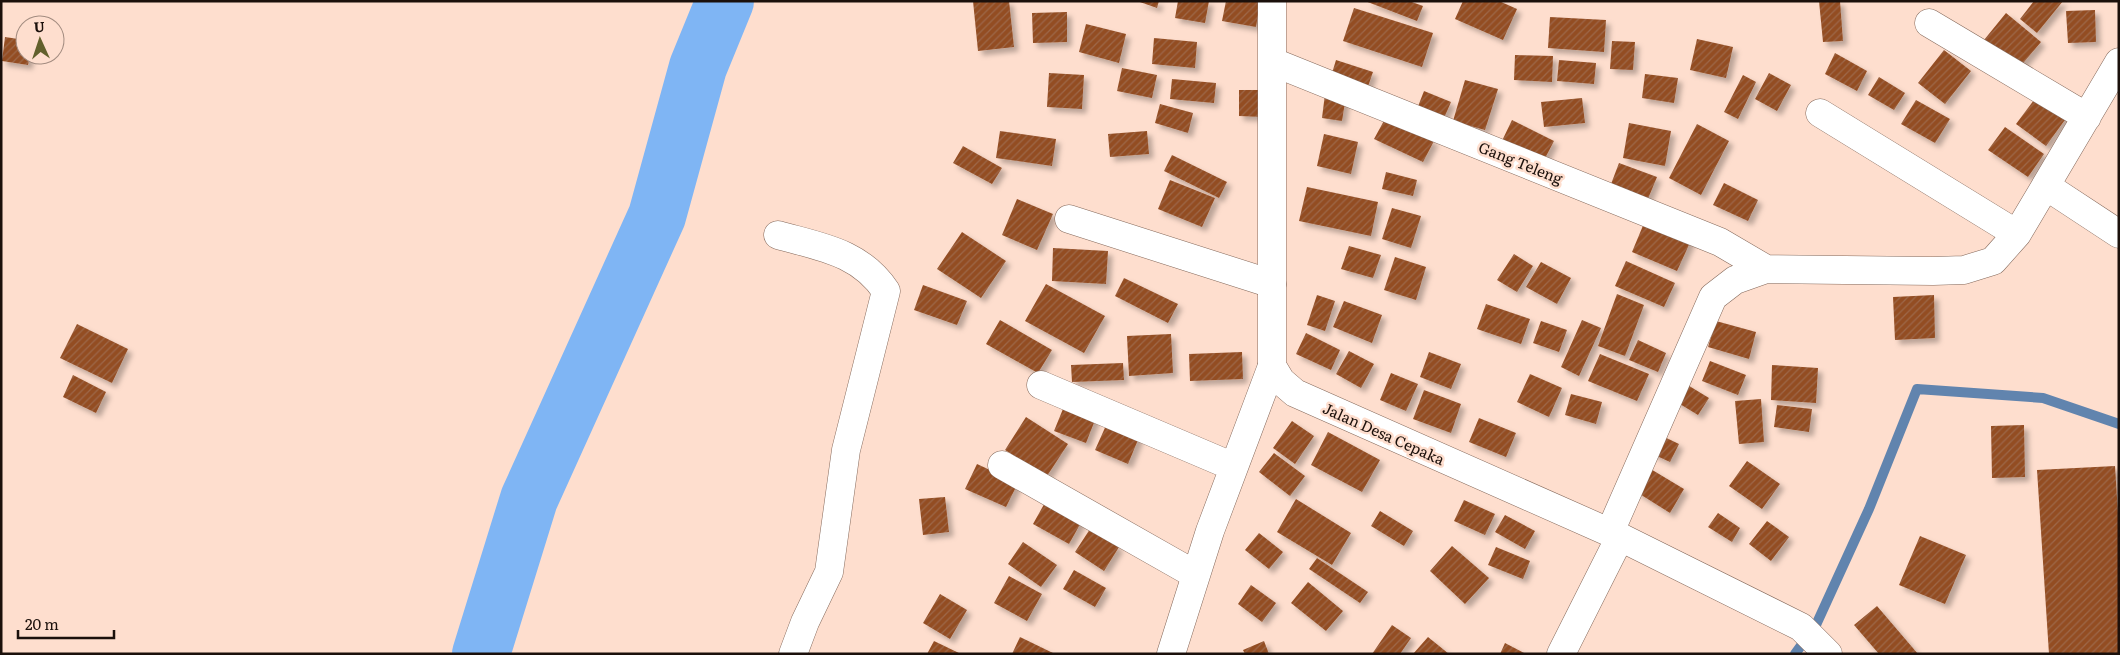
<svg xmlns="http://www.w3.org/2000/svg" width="2120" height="655" viewBox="0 0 2120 655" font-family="Literata,serif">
	<defs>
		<pattern id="building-hatch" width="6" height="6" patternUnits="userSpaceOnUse" patternTransform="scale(1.25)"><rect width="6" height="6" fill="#934d24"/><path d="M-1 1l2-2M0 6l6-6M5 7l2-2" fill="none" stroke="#9d6848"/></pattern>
		<filter id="shadow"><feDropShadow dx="4.5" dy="4.5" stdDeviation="2.5" flood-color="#0004"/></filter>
	</defs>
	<rect width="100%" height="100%" fill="#fedece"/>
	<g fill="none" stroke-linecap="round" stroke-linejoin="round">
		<path stroke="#6184ae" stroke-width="10" d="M1795 654 1816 625 1869 509 1917 389 2043 398 2119 424"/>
		<path stroke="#7fb5f4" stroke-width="58" d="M481 654 529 499 657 216 698 67 725 1"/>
	</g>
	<path fill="url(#building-hatch)" filter="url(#shadow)" d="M973 1H1009L1014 47 978 51Z
		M1137 1H1159L1157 8Z
		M1178 1H1209L1205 23 1175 18Z
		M1226 1 1260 2 1256 27 1222 21Z
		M1365 1H1409L1423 6 1417 21Z
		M1463 1H1499L1517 9 1503 40 1455 19Z
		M1819 1H1840L1843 41 1823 42Z
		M2034 1H2063L2037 33 2020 19Z
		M1354 8 1433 33 1422 67 1343 41Z
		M2095 10 2096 42 2068 43 2066 11Z
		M1067 12V42L1033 43 1032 13Z
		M2006 13 2041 42 2019 68 1984 40Z
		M1550 17 1606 20 1604 52 1548 48Z
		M1086 24 1126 34 1119 63 1079 52Z
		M5 37 25 40V55H30L28 65 2 61Z
		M1154 38 1197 42 1195 68 1152 64Z
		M1697 39 1733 47 1726 78 1690 70Z
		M1612 41 1635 42 1633 70 1610 69Z
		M1944 50 1971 71 1945 104 1918 83Z
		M1835 53 1867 71 1857 91 1825 74Z
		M1515 55 1553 56 1552 82 1514 80Z
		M1336 60 1373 72 1365 95 1329 83Z
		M1559 60 1596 63 1594 84 1557 81Z
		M1122 68 1157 75 1152 98 1117 91Z
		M1049 73 1084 75 1082 109 1047 107Z
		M1769 73 1791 85 1777 111 1755 99Z
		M1645 74 1678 78 1674 103 1642 98Z
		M1743 75 1756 82 1738 119 1724 112Z
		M1879 77 1905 93 1894 110 1868 95Z
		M1172 79 1216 83 1214 103 1170 99Z
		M1465 80 1498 89 1485 130 1453 121Z
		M1239 90H1264L1263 117 1239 116Z
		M1424 91 1451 102 1441 125 1415 114Z
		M1325 94 1346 96 1342 121 1322 118Z
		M2037 96 2067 117 2046 146 2016 124Z
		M1582 98 1585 123 1544 127 1541 102Z
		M1916 100 1950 119 1935 143 1901 124Z
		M1160 104 1193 113 1188 133 1155 123Z
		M1386 117 1434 141 1423 162 1374 139Z
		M1512 120 1554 141 1541 166 1500 145Z
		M1629 123 1671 131 1665 166 1623 158Z
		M1697 124 1729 141 1701 195 1669 178Z
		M2005 127 2044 154 2028 177 1988 150Z
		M1000 131 1056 139 1052 166 996 158Z
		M1147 131 1149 154 1110 157 1108 134Z
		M1324 134 1358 142 1351 174 1317 166Z
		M963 146 1002 168 992 184 953 163Z
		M1172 155 1227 182 1219 198 1164 171Z
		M1619 163 1657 177 1645 206 1608 192Z
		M1386 172 1417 180 1413 196 1382 189Z
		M1170 180 1215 198 1202 227 1158 209Z
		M1724 183 1758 200 1748 221 1713 205Z
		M1307 187 1378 202 1371 236 1299 221Z
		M1017 199 1053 214 1037 250 1002 235Z
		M1392 208 1421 216 1411 248 1382 239Z
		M1647 216 1693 236 1677 271 1632 252Z
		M962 232 1006 261 981 298 937 269Z
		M1349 246 1381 255 1373 278 1341 269Z
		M1053 248 1108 251 1106 284 1052 281Z
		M1514 254 1533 266 1517 292 1497 280Z
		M1395 257 1426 267 1416 300 1384 290Z
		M1626 261 1675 283 1664 307 1615 286Z
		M1541 262 1571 278 1557 304 1526 287Z
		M1124 278 1178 304 1168 323 1115 296Z
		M1046 284 1105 316 1084 353 1025 321Z
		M923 285 967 301 957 325 914 310Z
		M1617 294 1644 305 1625 356 1598 346Z
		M1317 295 1335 301 1325 331 1307 325Z
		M1934 295 1935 338 1895 340 1893 297Z
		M1344 301 1382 315 1372 343 1333 327Z
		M1486 304 1530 319 1521 344 1477 329Z
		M1000 320 1052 350 1038 373 986 344Z
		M1582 320 1601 328 1579 376 1561 367Z
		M1541 321 1567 330 1559 352 1533 343Z
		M1716 321 1756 332 1749 359 1708 347Z
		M77 324 128 349 112 383 60 358Z
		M1306 333 1340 350 1331 370 1296 354Z
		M1171 334 1173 373 1129 376 1127 336Z
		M1638 340 1666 353 1658 372 1629 360Z
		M1349 351 1374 364 1361 388 1336 374Z
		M1242 352 1243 379 1190 381 1189 354Z
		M1429 352 1461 364 1451 389 1420 377Z
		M1600 354 1649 374 1637 401 1588 381Z
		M1710 361 1746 375 1738 395 1702 381Z
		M1123 363 1124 380 1072 382 1071 365Z
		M1772 365 1818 368 1816 403 1771 400Z
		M1391 373 1418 384 1406 411 1380 400Z
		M1530 374 1562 388 1549 417 1517 402Z
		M73 375 106 392 96 413 63 397Z
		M1681 381 1709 398 1698 415 1670 398Z
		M1424 390 1461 404 1451 433 1413 419Z
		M1571 394 1602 402 1596 424 1565 415Z
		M1761 399 1764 442 1739 444 1735 401Z
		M1065 404 1097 415 1086 443 1054 431Z
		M1777 405 1812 409 1809 432 1774 427Z
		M1026 417 1068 444 1047 476 1005 450Z
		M1479 418 1516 433 1506 457 1469 442Z
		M1108 421 1140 435 1128 464 1095 450Z
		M1292 421 1314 436 1295 464 1273 448Z
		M2024 425 2025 477 1992 478 1991 426Z
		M1328 432 1380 460 1362 492 1311 465Z
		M1656 433 1679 444 1670 462 1646 451Z
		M1274 453 1305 476 1290 496 1259 472Z
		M1747 461 1780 484 1762 509 1729 486Z
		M977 464 1018 483 1006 507 965 489Z
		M2115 466 2119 530V654H2049L2037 470Z
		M1649 468 1684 489 1670 513 1635 491Z
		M945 497 949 532 923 535 919 499Z
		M1047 499 1083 519 1069 544 1033 524Z
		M1296 499 1351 533 1332 565 1277 532Z
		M1464 500 1495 514 1485 535 1454 521Z
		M1380 511 1413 531 1404 546 1371 526Z
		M1718 513 1740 528 1732 542 1708 527Z
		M1505 515 1535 531 1525 549 1495 532Z
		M1767 521 1789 537 1771 561 1749 544Z
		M1090 529 1119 547 1104 571 1075 552Z
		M1259 533 1283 552 1269 569 1245 550Z
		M1920 536 1966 555 1945 604 1899 585Z
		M1023 542 1057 565 1041 587 1008 564Z
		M1452 546 1489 578 1465 604 1430 571Z
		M1496 547 1530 561 1523 579 1488 565Z
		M1317 558 1368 592 1360 603 1309 569Z
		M1074 570 1106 588 1095 607 1063 589Z
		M1009 576 1042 594 1027 621 994 603Z
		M1308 582 1343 611 1326 631 1291 603Z
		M1251 585 1276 603 1262 622 1238 604Z
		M940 594 967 610 950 639 923 623Z
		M1877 606 1918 654H1879L1854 625Z
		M1392 625 1411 638 1400 654H1372Z
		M1020 637 1055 654H1012Z
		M1428 637 1449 654H1413Z
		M934 641 961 654H927Z
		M1264 641 1269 654H1245L1243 650Z
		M1505 643 1526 654H1500Z"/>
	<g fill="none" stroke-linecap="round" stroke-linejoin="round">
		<g stroke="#85695b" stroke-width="29">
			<path id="minor" d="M1929 23 2087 117
				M1273 62 1720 242 1766 269
				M1820 113 2017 234
				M2046 186 2119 234
				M1069 219 1272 284
				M778 235C821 247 860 252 886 291L846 450 829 572 805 622 793 654
				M1041 385 1234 467
				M1002 465 1196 575
				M1610 532 1713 297 1735 280 1766 269 1933 271 1964 270 1993 261 2017 234 2119 62
				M1171 654 1210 531 1272 366
				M1561 654 1620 537"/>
		</g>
		<g stroke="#85695b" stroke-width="29">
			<path id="tertiary" d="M1272 1V366L1281 381 1295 393 1620 537 1801 627 1828 654"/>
		</g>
		<use href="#minor" stroke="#fff" stroke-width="28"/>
		<use href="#tertiary" stroke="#fff" stroke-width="28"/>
	</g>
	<g text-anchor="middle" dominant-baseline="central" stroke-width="5" stroke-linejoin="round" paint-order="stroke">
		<g font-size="15" fill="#1b100b" stroke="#fedece">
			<text transform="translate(1521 162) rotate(22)">Gang Teleng</text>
			<text transform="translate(1384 433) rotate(24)">Jalan Desa Cepaka</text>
		</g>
	</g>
	<rect width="2120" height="655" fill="none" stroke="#1b100b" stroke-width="5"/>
	<g transform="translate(40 40) rotate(357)"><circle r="24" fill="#fedece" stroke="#a38c80"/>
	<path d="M0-4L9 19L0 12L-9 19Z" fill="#62602c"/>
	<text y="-8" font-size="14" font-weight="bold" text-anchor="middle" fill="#1b100b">U</text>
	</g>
	<path d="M18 630v8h96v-8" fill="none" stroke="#1b100b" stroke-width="2.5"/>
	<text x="25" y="630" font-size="15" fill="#1b100b" stroke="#fedece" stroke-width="4" paint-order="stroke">20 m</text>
</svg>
